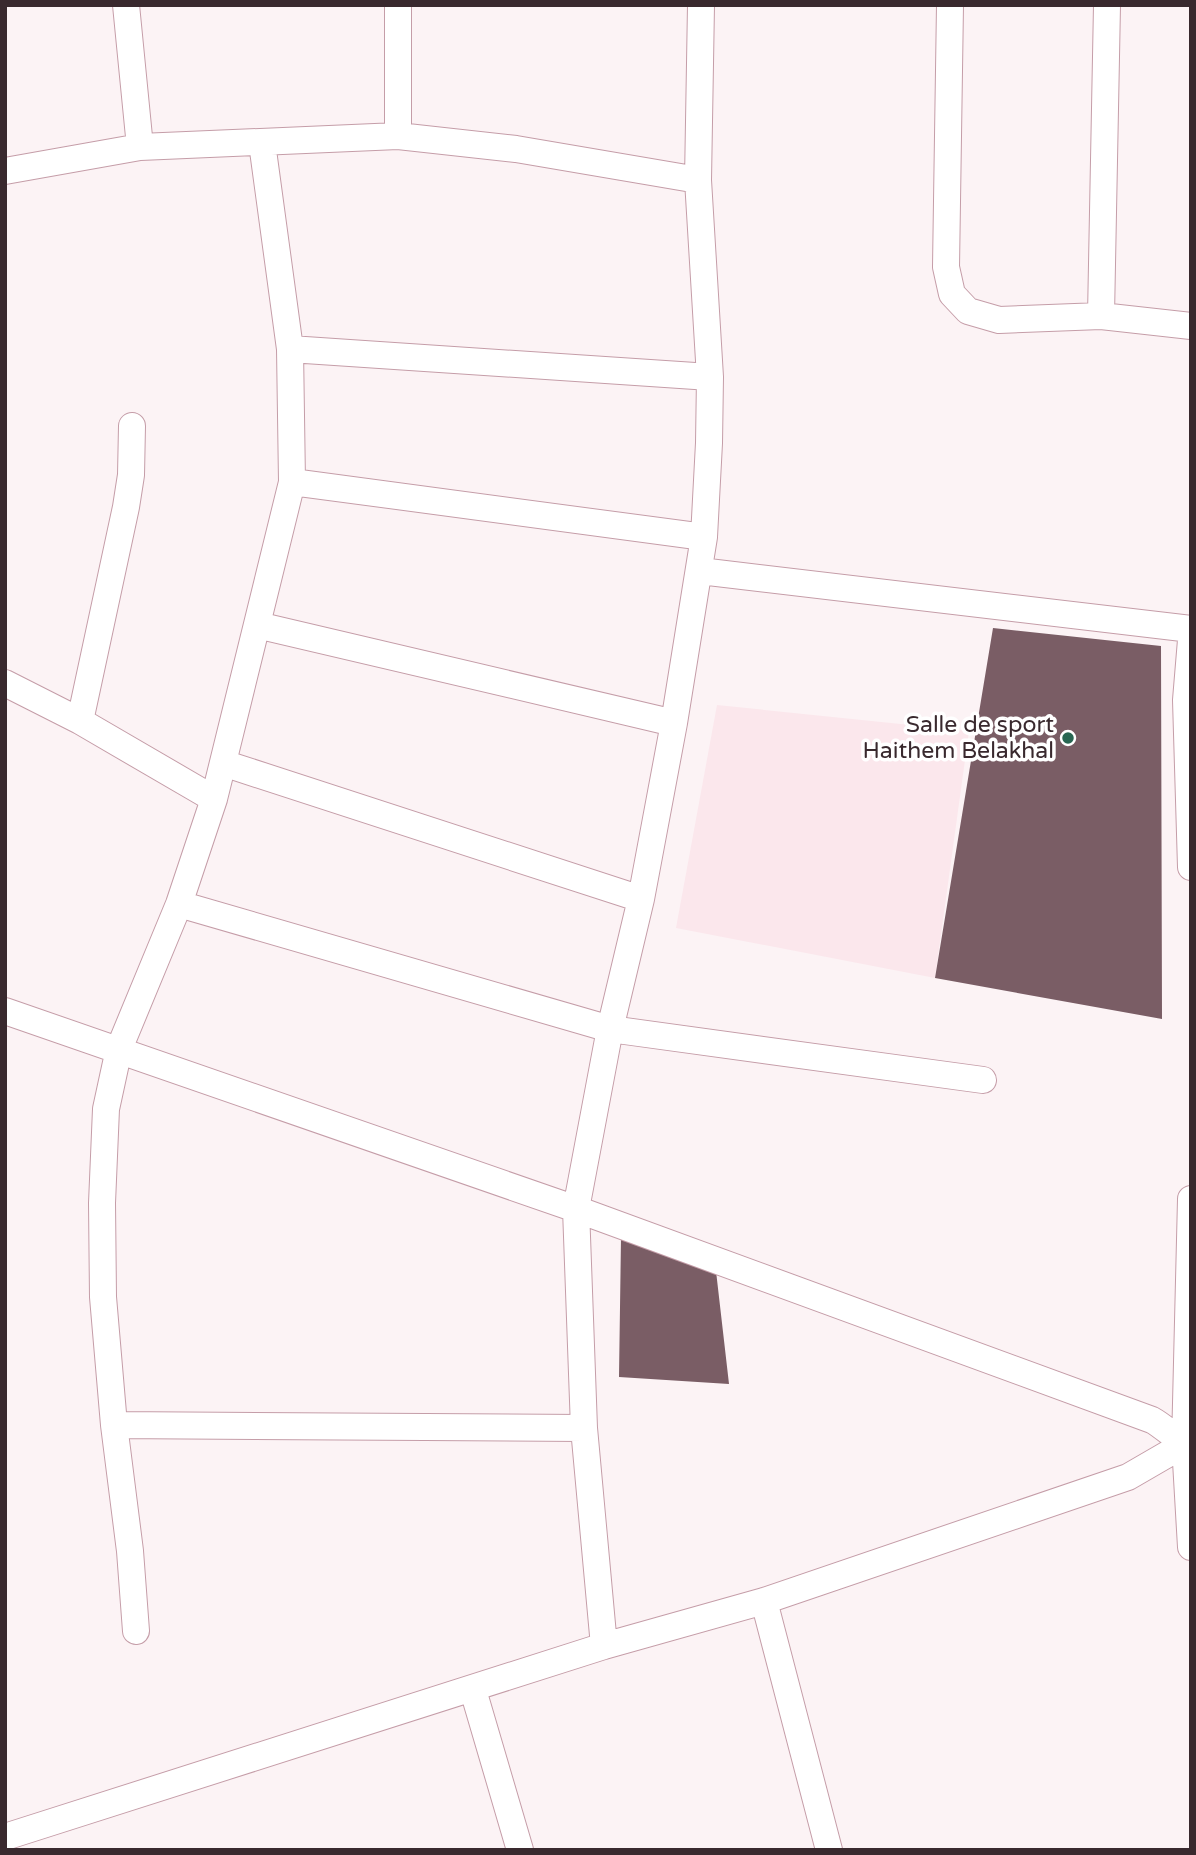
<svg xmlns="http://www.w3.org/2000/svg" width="1196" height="1855" viewBox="0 0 1196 1855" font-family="'Varela Round',sans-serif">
	<rect width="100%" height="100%" fill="#fcf3f5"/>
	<path fill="#fbe7ec" d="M717 705 969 731 935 978 676 928Z"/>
	<path fill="#7a5d65" d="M993 628 1161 646 1162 1019 935 978Z
		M621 1238 716 1271 729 1384 619 1377Z"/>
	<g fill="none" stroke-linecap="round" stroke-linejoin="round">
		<g stroke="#c59da8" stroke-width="28">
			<path id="street" d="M126 5 140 147
				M950 5 946 267 952 294 968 311 999 320 1101 316 1191 326
				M398 136V5
				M5 171 140 147 398 136 516 149 698 180
				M1101 316 1107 5
				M290 349 710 377
				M292 482 704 537
				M700 571 1191 629
				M257 625 674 723
				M1191 640 1186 700 1191 867
				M5 683 80 721 214 799
				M80 721 126 507 131 475 132 426
				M223 763 641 899
				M179 904 610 1029 983 1080
				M5 1011 576 1209 1152 1420C1165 1427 1179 1442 1191 1446
				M1191 1199 1185 1444 1191 1547
				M114 1425 584 1428
				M764 1601 829 1850
				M136 1631 130 1551 114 1425 103 1297 102 1203 106 1109 119 1049 179 904 214 799 292 482 290 349 262 143
				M604 1646 584 1428 576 1209 610 1029 641 899 674 723 704 537 709 443 710 377 698 180 701 5
				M473 1690 520 1850
				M5 1837 604 1646 764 1601 1128 1477 1185 1444"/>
		</g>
		<use href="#street" stroke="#fff" stroke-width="26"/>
	</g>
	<circle fill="#286652" stroke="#fff" stroke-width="2.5" cx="1068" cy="738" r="7"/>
	<g text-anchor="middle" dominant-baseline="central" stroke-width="7" stroke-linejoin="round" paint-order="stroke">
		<g font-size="23" fill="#39292e" stroke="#fff" text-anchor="end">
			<text x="1054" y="725">Salle de sport<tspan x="1054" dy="26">Haithem Belakhal</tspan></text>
		</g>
	</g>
	<rect width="1196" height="1855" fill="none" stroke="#39292e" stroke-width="14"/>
</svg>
